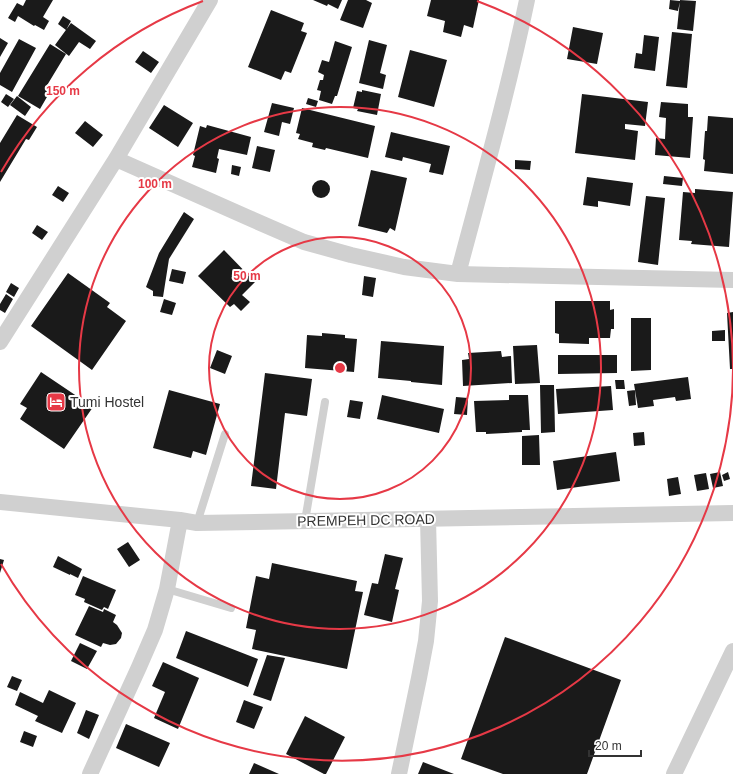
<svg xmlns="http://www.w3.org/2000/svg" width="733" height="774" viewBox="0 0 733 774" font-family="Helvetica,sans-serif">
	<rect width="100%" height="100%" fill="#fff"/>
	<path fill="#1a1a1a" d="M26 0H53L43 17 49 21 44 30 35 25 34 26 18 16 15 22 8 18 17 3 23 6Z
		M313 0H342L338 9 328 4 327 6Z
		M348 0H366L372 3 363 28 340 20Z
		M431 0H479L473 28 464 25 461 37 443 32 445 21 427 16Z
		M670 0 680 1 678 11 669 9Z
		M680 0 696 1 693 31 677 29Z
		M271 10 304 23 301 31 307 33 291 73 285 71 281 80 248 67Z
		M63 16 71 21 66 30 58 24Z
		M71 23 96 41 90 49 79 42 69 56 55 45Z
		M573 27 603 33 597 64 567 59Z
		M672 32 692 34 687 88 666 86Z
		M644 35 659 37 655 71 634 68 636 53 642 54Z
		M0 38 8 43 0 57Z
		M19 39 36 48 12 92 0 85V73Z
		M369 40 387 45 380 73 386 75 383 89 359 83Z
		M335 41 352 47 337 96H335L332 104 319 100 321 91 317 90 320 80H323L324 75 318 72 322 60 329 62Z
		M50 44 66 54 46 87 51 90 40 109 18 96Z
		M410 50 447 60 434 107 398 97Z
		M143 51 159 62 151 73 135 62Z
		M362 90 381 94 377 115 357 111 358 109 353 108 357 91 362 92Z
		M6 94 14 99 8 107 1 102Z
		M582 94 648 102 645 126 625 124V129L638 131 635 160 575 153Z
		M17 96 31 107 25 116 10 105Z
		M308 98 318 101 316 107 306 104Z
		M661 102 688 104V117H693L690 158 655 155 656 138 665 139 666 118 659 117Z
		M272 103 294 108 290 124 282 122 279 136 264 132Z
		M164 105 193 123 178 147 149 128Z
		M302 108 375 126 368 158 326 148 325 150 312 147 313 143 298 139 300 134 296 133Z
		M17 115 37 127 29 140 26 139 0 182V143Z
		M708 116 733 118V174L704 171 705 160 703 159 705 131H707Z
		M85 121 103 135 93 147 75 133Z
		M207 125 251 137 247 155 219 149 217 158 219 159 216 173 192 167 195 156 193 155 200 126 206 128Z
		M391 132 450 146 443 175 429 172 431 164 403 157 402 161 385 157Z
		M257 146 275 150 270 172 252 168Z
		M515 160 531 161 530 170 515 169Z
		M232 165 241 167 239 176 231 174Z
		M371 170 407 178 395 231 390 228 387 233 358 226Z
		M664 176 683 178 682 186 663 184Z
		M587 177 633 183 630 206 598 201V207L583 205Z
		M312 189a9 9 0 1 1 18 0a9 9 0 1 1-18 0Z
		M58 186 69 193 63 202 52 195Z
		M695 189 733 192 729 247 691 244 692 241 679 240 683 192 695 193Z
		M646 196 665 198 658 265 638 262Z
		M184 212 194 219 169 259 163 297 153 296V291L146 287 159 253Z
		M37 225 48 232 42 240 32 233Z
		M224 250 255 282 242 295 250 302 241 311 234 304 230 307 198 276Z
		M172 269 186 272 183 284 169 281Z
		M68 273 110 303 107 307 126 321 92 370 31 326Z
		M364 276 376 278 373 297 362 295Z
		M11 283 19 288 14 297 6 292Z
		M6 294 13 299 5 313 0 310V304Z
		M164 299 176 303 172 315 160 312Z
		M555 301H610V310L614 309V329H611L610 338H589V344L559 343V334L555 333Z
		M733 312V369H730L727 313Z
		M631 318H651V370L631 371Z
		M725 330V341H712V331Z
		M322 333 345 335V338L357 339 354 372 305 368 307 335 322 336Z
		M381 341 444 346 442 385 411 382V381L378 378Z
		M537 345 540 383 515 384 513 346Z
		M217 350 232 356 225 374 210 368Z
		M501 351 502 357 511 356 512 383 463 386 462 360 469 359 468 353Z
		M558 355H617V373L558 374Z
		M41 372 93 407 64 449 20 419 27 408 20 404Z
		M265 373 312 379 307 416 285 413 276 489 251 486Z
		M688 377 691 399 676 401 675 397 653 400 654 406 638 408 634 384Z
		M615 380H624L625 389H616Z
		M540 385H554L555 432 541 433Z
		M611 386 613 410 558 414 556 389Z
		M169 390 220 404 206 455 193 451 191 458 153 448Z
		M635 390 636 405 629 406 627 391Z
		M382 395 444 409 439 433 377 419Z
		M509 395H528L530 430H522V432L486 434V432H476L474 401 509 400Z
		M456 397 468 398 467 415 454 414Z
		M350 400 363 402 360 419 347 417Z
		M644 432 645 445 634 446 633 433Z
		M539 435 540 465H522V436Z
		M616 452 620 481 557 490 553 461Z
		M720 472 723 486 713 488 710 474Z
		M728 472 730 479 724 481 722 475Z
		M706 473 709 489 697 491 694 475Z
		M678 477 681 494 669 496 667 479Z
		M128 542 140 560 129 567 117 549Z
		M385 554 403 558 395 589 399 590 392 622 364 615 372 583 378 584Z
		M58 556 82 569 78 578 70 574V575L53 567Z
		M0 559 4 560 0 573Z
		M272 563 357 581 355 591 363 592 347 669 252 649 256 630 246 628 256 576 269 579Z
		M83 576 116 590 108 609 104 607 102 610 84 602 85 599 75 595Z
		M89 606 103 612 104 609 116 615 113 622 117 625 122 633 121 638 116 644 110 645 103 643 101 647 75 635Z
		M186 631 258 659 248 687 176 658Z
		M505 637 621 680 587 774H503L461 759Z
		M80 643 97 651 87 669 71 661Z
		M267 655 285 658 271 701 253 695Z
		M163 662 199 678 178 729 154 718 165 692 152 686Z
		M12 676 22 680 17 691 7 687Z
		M49 690 76 703 62 733 35 721 38 716 15 705 20 692 43 703Z
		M244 700 263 707 254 729 236 722Z
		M86 710 99 715 89 739 77 733Z
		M305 716 345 737 326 774H324L286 754Z
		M126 724 170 743 159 767 116 748Z
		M24 731 37 736 33 747 20 742Z
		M423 762 454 774H418Z
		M254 763 279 774H249Z"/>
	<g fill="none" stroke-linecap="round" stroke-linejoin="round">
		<path stroke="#d0d0d0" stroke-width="8" d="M305 521 325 402
			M197 523 225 434
			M167 589 231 608"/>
		<path stroke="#d0d0d0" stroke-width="16" d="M116 159 249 218 304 242 351 255 404 267 458 274 733 280
			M458 274C482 183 508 92 527 0
			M0 342 116 159 210 0
			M0 502 180 520 197 523 733 513
			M90 774 139 667 155 630 167 589 180 520
			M399 774 419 678 426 641 430 601 428 519
			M674 774 733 651"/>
	</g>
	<g fill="none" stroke="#e63946" stroke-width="2">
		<circle cx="340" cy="368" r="131"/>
		<circle cx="340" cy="368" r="261"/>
		<path d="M1 172A392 392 0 0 1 203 1M477 1A392 392 0 1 1 1 564"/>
	</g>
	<defs>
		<g id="hotel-square" transform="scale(1)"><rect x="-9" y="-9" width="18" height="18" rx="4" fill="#e63946" stroke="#fff"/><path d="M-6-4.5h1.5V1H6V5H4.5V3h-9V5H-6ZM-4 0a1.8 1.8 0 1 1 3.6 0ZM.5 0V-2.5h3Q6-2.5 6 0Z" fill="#fff"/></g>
	</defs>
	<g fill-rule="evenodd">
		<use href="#hotel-square" x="56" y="402"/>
	</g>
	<g text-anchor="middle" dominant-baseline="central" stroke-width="4" stroke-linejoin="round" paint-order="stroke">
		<g font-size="14" fill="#333" stroke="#fff" text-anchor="start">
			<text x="70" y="402">Tumi Hostel</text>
		</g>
		<g font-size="14" fill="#333" stroke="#fff">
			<text transform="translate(366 520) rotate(-1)">PREMPEH DC ROAD</text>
		</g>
	</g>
	<circle cx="340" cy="368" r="6" fill="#e63946" stroke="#fff" stroke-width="2"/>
	<g font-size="12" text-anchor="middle" font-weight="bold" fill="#e63946" stroke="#fff" stroke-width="4" stroke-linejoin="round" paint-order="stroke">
		<text x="63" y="95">150 m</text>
		<text x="155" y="188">100 m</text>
		<text x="247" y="280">50 m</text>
	</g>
	<path d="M589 750v6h52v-6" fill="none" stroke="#333333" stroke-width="2"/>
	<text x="595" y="750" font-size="12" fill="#333333" stroke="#ffffff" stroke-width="3" paint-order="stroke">20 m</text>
</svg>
